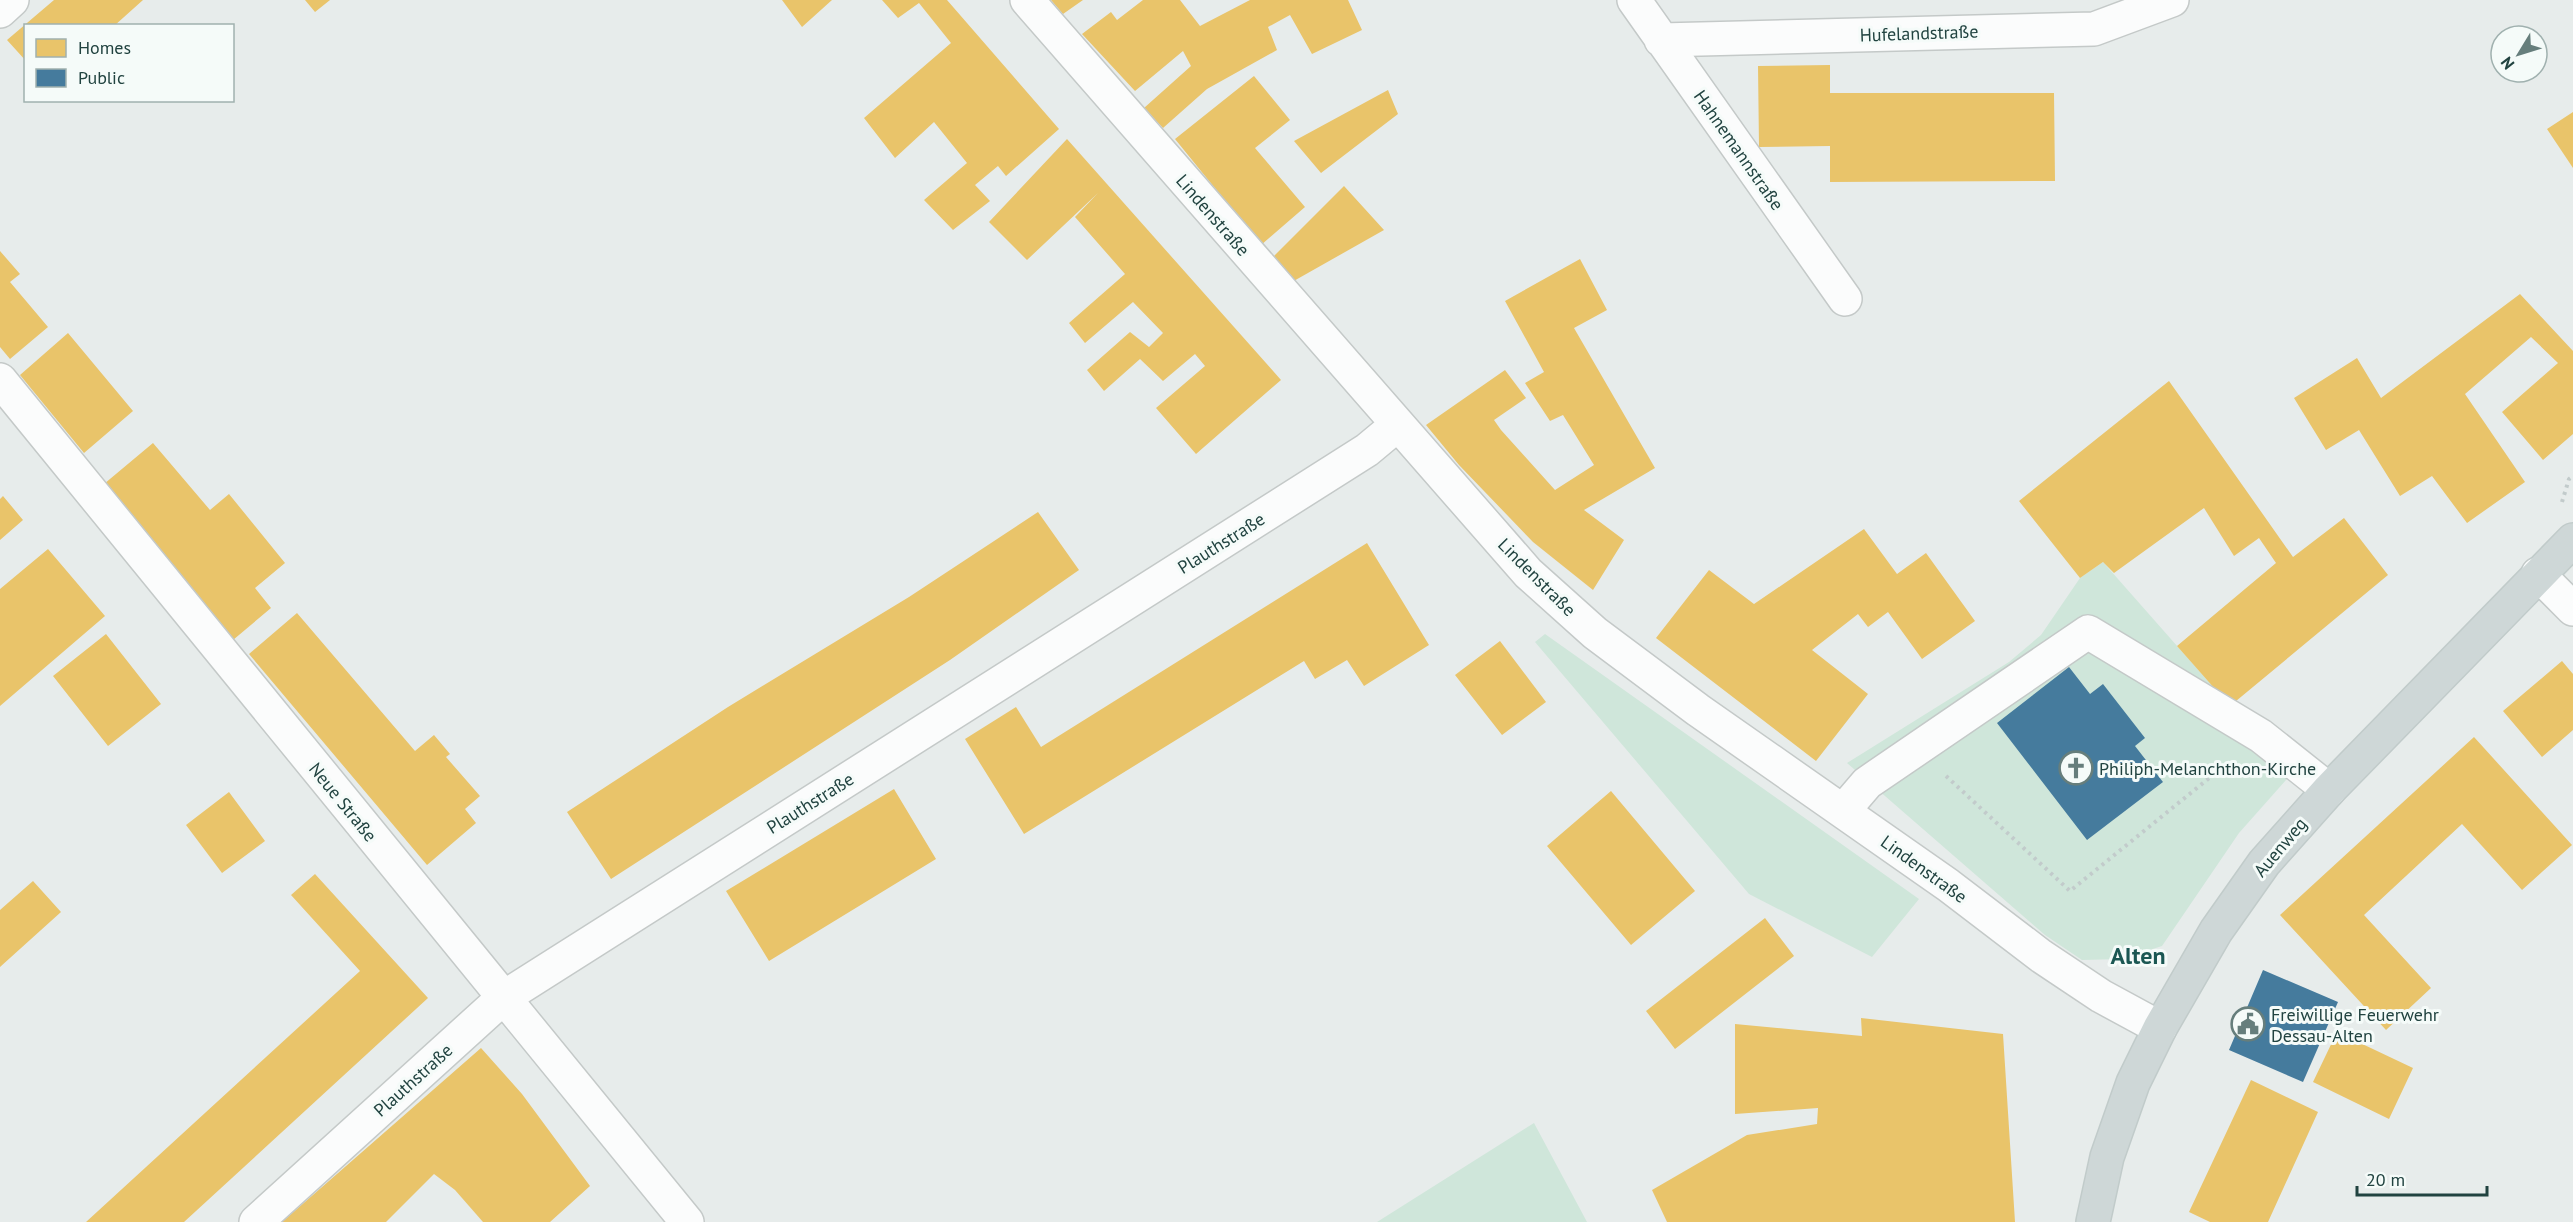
<svg xmlns="http://www.w3.org/2000/svg" width="2573" height="1222" viewBox="0 0 2573 1222" font-family="'PT Sans',sans-serif">
	<rect width="100%" height="100%" fill="#e7eceb"/>
	<path fill="#cfe6da" d="M2103 562 2230 706 2293 772 2239 833 2162 946 2122 959 2082 960 2045 935 1847 763 2009 662 2041 635 2080 578Z
		M1545 634 1919 899 1872 957 1749 894 1535 642Z
		M1534 1123 1587 1222H1377Z"/>
	<path fill="#e9c46a" d="M54 0H143L114 26H26V61L7 40Z
		M305 0H330L315 12Z
		M782 0H832L802 27Z
		M882 0H947L1059 129 1006 176 998 166 975 185 990 201 953 230 924 200 967 163 934 122 895 158 864 118 951 43 919 3 898 18Z
		M1051 0H1083L1063 14Z
		M1143 0H1180L1200 26 1250 0H1348L1362 30 1312 54 1290 15 1268 27 1277 50 1207 89 1163 128 1144 108 1191 66 1183 51 1135 91 1082 34 1111 12 1117 20Z
		M1830 65V93H2054L2055 181 1830 182V146L1759 147 1758 66Z
		M1254 76 1290 120 1255 148 1305 207 1261 245 1175 139Z
		M1388 90 1398 114 1321 173 1294 141Z
		M2573 112V168L2547 129Z
		M1067 139 1281 380 1196 454 1156 408 1205 366 1195 354 1163 381 1140 359 1104 391 1087 370 1130 332 1149 347 1163 333 1133 302 1085 343 1069 323 1125 274 1075 217 1098 193 1027 260 989 222Z
		M1344 186 1384 230 1292 282 1271 259Z
		M0 251 20 274 10 282 48 327 10 359 0 347Z
		M1580 259 1607 310 1574 328 1655 468 1584 510 1624 540 1593 590 1533 542 1459 465 1426 425 1505 370 1526 398 1494 420 1501 430 1555 490 1594 465 1563 415 1550 421 1525 383 1544 372 1505 301Z
		M2520 294 2573 351V434L2543 460 2502 412 2558 363 2531 337 2465 394 2525 482 2467 523 2432 476 2400 496 2359 430 2326 450 2294 398 2357 358 2381 398Z
		M68 333 133 411 84 453 20 375Z
		M2169 381 2293 557 2344 518 2388 575 2230 706 2177 646 2276 563 2259 538 2234 556 2204 508 2114 573 2103 562 2080 578 2019 501Z
		M153 443 210 510 229 494 285 563 255 588 271 608 233 640 104 484Z
		M3 496 23 520 0 540V499Z
		M1038 512 1079 570 950 660 611 879 567 812 728 707 909 597Z
		M1864 529 1897 574 1926 553 1975 621 1922 659 1888 612 1868 627 1858 614 1812 650 1868 694 1816 761 1656 638 1709 570 1754 604Z
		M1367 543 1429 645 1364 686 1347 660 1315 679 1304 661 1024 834 965 739 1016 707 1041 747Z
		M48 549 105 616 0 706V589Z
		M297 613 415 751 434 735 450 754 446 757 480 796 465 809 476 823 427 865 249 654Z
		M106 634 161 704 108 746 53 676Z
		M1500 641 1546 702 1502 735 1455 675Z
		M2562 661 2573 674V730L2542 757 2503 711Z
		M2474 737 2572 845 2522 890 2462 824 2364 915 2431 988 2386 1030 2280 915Z
		M894 789 936 859 769 961 726 891Z
		M1611 791 1695 891 1631 945 1547 846Z
		M229 792 265 841 222 873 186 825Z
		M315 874 428 998 184 1222H86L360 971 291 895Z
		M33 881 61 912 0 967V910Z
		M1765 918 1794 956 1675 1049 1646 1011Z
		M1861 1018 2003 1034 2015 1222H1667L1652 1190 1747 1135 1817 1124 1818 1108 1735 1114V1024L1862 1036Z
		M2337 1032 2413 1068 2389 1119 2313 1082Z
		M481 1048 522 1094 590 1186 550 1222H483L455 1190 434 1174 386 1222H282Z
		M2251 1080 2318 1112 2268 1222H2210L2189 1212Z"/>
	<path fill="#457b9d" d="M2069 667 2090 694 2103 684 2145 738 2135 746 2163 782 2087 840 1997 723Z
		M2263 970 2338 1002 2303 1082 2229 1050Z"/>
	<g fill="none" stroke-linecap="round" stroke-linejoin="round">
		<g stroke="#c4c9c8" stroke-width="36">
			<path id="minor" d="M1027 0 1528 573 1595 633 1698 710 1948 885 2041 956 2101 996 2160 1028
				M1634 0 1845 299
				M0 11 12 0
				M1661 40 2094 29 2172 0
				M0 380 687 1222
				M2538 574 2573 609
				M1843 811 1867 783 2088 632 2261 736 2329 790
				M256 1222 503 998 1367 450 1397 425"/>
		</g>
		<g stroke="#c1cbca" stroke-width="36">
			<path id="major" d="M2093 1222 2107 1157 2133 1083 2160 1028 2216 931 2264 863 2329 790 2573 540"/>
		</g>
		<path stroke="#c2cbcb" stroke-width="4" stroke-dasharray="3 4.5" stroke-linecap="butt" d="M2562 502 2569 479 2573 476
			M1946 776 2070 891 2229 762"/>
		<use href="#minor" stroke="#fbfcfc" stroke-width="33"/>
		<use href="#major" stroke="#ced7d7" stroke-width="33"/>
	</g>
	<defs>
		<g id="church-ring" transform="scale(1.725)"><circle r="9.5" fill="#f5fbf9" stroke="#667e7c" stroke-width="1.5"/><path d="M-1.2-6h2.4v3.5h3.3v2.4h-3.3V6h-2.4V-.1h-3.3v-2.4h3.3Z" fill="#667e7c"/></g>
		<g id="civic-ring" transform="scale(1.725)"><circle r="9.5" fill="#f5fbf9" stroke="#667e7c" stroke-width="1.5"/><path d="M-.6-6.5H3V-4.5H.6V-3L4-1V1h2V6H-6V1h2V-1L-.6-3ZM-1.2 2.5V6h2.4V2.5Z" fill="#667e7c"/></g>
	</defs>
	<g fill-rule="evenodd">
		<use href="#church-ring" x="2076" y="768"/>
		<use href="#civic-ring" x="2248" y="1024"/>
	</g>
	<g text-anchor="middle" dominant-baseline="central" stroke-width="6" stroke-linejoin="round" paint-order="stroke">
		<g font-size="18" fill="#214340" stroke="#f5fbf9">
			<text transform="translate(1919 33) rotate(-2)">Hufelandstraße</text>
			<text transform="translate(1739 150) rotate(55)">Hahnemannstraße</text>
			<text transform="translate(1213 215) rotate(49)">Lindenstraße</text>
			<text transform="translate(1221 543) rotate(-32)">Plauthstraße</text>
			<text transform="translate(1537 577) rotate(45)">Lindenstraße</text>
			<text transform="translate(343 802) rotate(51)">Neue Straße</text>
			<text transform="translate(810 803) rotate(-32)">Plauthstraße</text>
			<text transform="translate(2280 847) rotate(-50)">Auenweg</text>
			<text transform="translate(1924 869) rotate(36)">Lindenstraße</text>
			<text transform="translate(413 1080) rotate(-42)">Plauthstraße</text>
		</g>
		<g font-size="18" fill="#214340" stroke="#f5fbf9" text-anchor="start">
			<text x="2099" y="768">Philiph-Melanchthon-Kirche</text>
			<text x="2271" y="1014">Freiwillige Feuerwehr<tspan x="2271" dy="21">Dessau-Alten</tspan></text>
		</g>
		<g font-size="24" font-weight="bold" fill="#1b5753" stroke="#f5fbf9">
			<text x="2138" y="955">Alten</text>
		</g>
	</g>
	<rect x="24" y="24" width="210" height="78" fill="#f5fbf9" stroke="#a0b1af" stroke-width="1.5"/>
	<rect x="36" y="39" width="30" height="18" fill="#e9c46a" stroke="#a0b1af" stroke-width="1.5"/>
	<text x="78" y="54" font-size="18" fill="#214340">Homes</text>
	<rect x="36" y="69" width="30" height="18" fill="#457b9d" stroke="#a0b1af" stroke-width="1.5"/>
	<text x="78" y="84" font-size="18" fill="#214340">Public</text>
	<g transform="translate(2519 54) rotate(232)"><circle r="28" fill="#f5fbf9" stroke="#a0b1af" stroke-width="1.5"/>
	<path d="M0-4.5L10 22L0 15L-10 22Z" fill="#667e7c"/>
	<text y="-9" font-size="16" font-weight="bold" text-anchor="middle" fill="#214340">N</text>
	</g>
	<path d="M2357 1186v9h130v-9" fill="none" stroke="#214340" stroke-width="3"/>
	<text x="2366" y="1186" font-size="18" fill="#214340" stroke="#f5fbf9" stroke-width="4.5" paint-order="stroke">20 m</text>
</svg>
